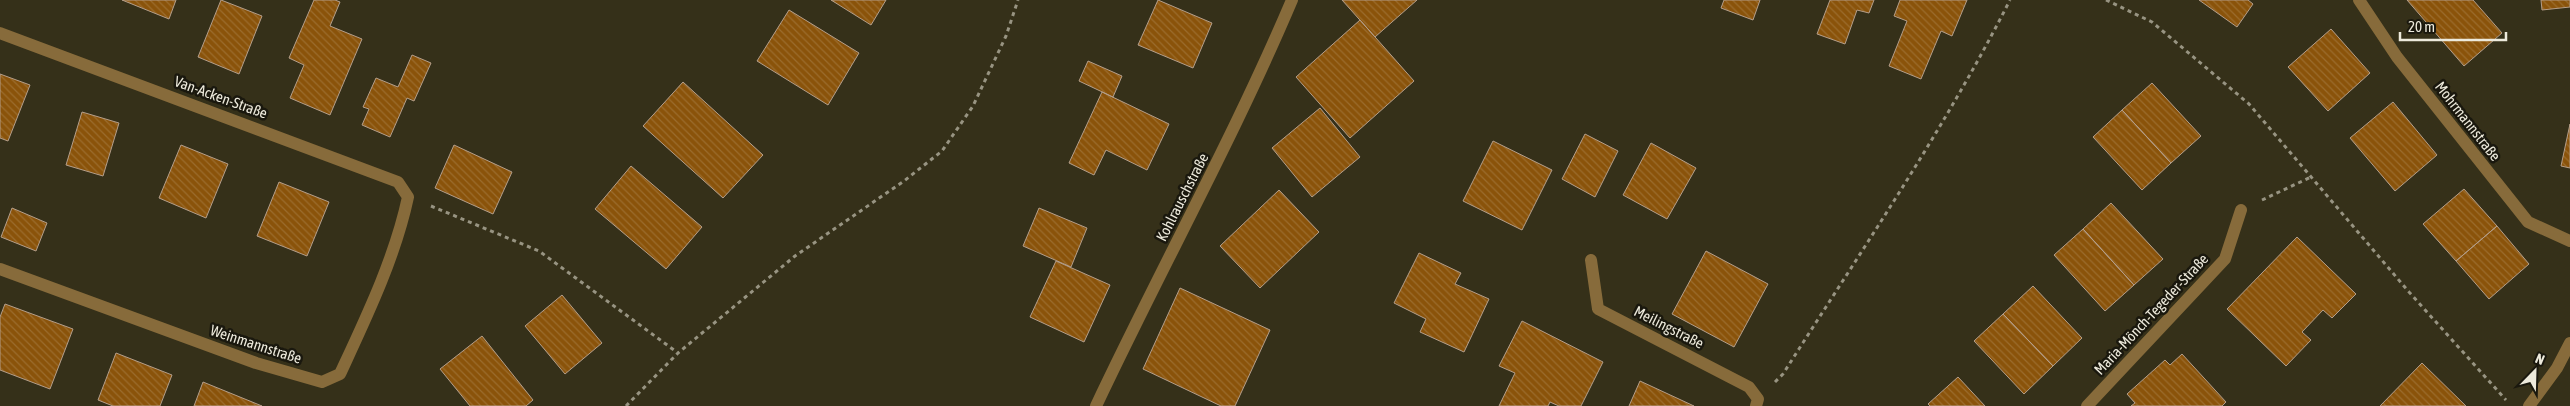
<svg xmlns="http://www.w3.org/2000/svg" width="2570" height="406" viewBox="0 0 2570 406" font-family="'Asap Condensed',sans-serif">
	<defs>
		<pattern id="building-back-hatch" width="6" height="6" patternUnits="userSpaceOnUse" patternTransform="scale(1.25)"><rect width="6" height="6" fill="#8a530a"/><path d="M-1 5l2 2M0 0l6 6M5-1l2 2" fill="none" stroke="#9b6c2d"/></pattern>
	</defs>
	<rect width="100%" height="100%" fill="#353019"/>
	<path fill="url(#building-back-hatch)" stroke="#b49e8a" d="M122 0H176L169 19Z
		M221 0 262 16 239 74 198 57Z
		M314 0H335L340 2 330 26 362 39 330 115 290 98 304 65 289 58Z
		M831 0H886L871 25Z
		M1158 0 1212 23 1193 68 1138 45Z
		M1342 0H1417L1375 37Z
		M1724 0H1760L1753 20 1721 8Z
		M1830 0H1874L1869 13 1857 10 1845 44 1817 34Z
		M1900 0H1967L1952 36 1941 31 1921 79 1889 66 1907 21 1894 16Z
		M2199 0H2248L2253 4 2237 27Z
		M2407 0H2473L2502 33 2464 66Z
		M2541 0H2570V7L2542 10Z
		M789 10 859 53 828 105 757 61Z
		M1360 20 1414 81 1350 138 1296 77Z
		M2331 29 2370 73 2328 111 2288 67Z
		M412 55 431 63 414 101 407 98 390 137 362 125 369 109 363 107 376 78 398 87Z
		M1088 61 1122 76 1113 97 1079 81Z
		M0 74 30 85 8 141 0 138Z
		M683 82 763 155 723 198 643 126Z
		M2152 83 2201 136 2171 163 2122 110Z
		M1102 92 1169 124 1147 170 1106 150 1094 175 1069 163Z
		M2393 102 2437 155 2395 191 2350 138Z
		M1320 108 1360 157 1312 197 1272 148Z
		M2122 110 2171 163 2142 190 2093 137Z
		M82 112 119 123 103 176 66 165Z
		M2570 124V168L2561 166Z
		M1585 134 1618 151 1595 197 1562 179Z
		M1493 141 1552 170 1522 230 1463 201Z
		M1651 143 1696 168 1667 219 1623 195Z
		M181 145 228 164 206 218 159 198Z
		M454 145 512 172 493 214 435 188Z
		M631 166 702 227 666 269 595 209Z
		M279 182 329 202 307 256 257 236Z
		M2464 189 2497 226 2456 261 2423 224Z
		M1279 190 1319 232 1260 288 1220 246Z
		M2111 203 2163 259 2134 285 2083 229Z
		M12 208 47 223 36 251 1 237Z
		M1039 208 1087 228 1071 267 1023 246Z
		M2497 226 2529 264 2489 299 2456 261Z
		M2083 229 2134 285 2105 311 2054 255Z
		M2297 237 2356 294 2332 318 2323 310 2302 332 2311 340 2286 366 2227 309Z
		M1706 251 1768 284 1734 347 1672 314Z
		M1419 253 1461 273 1455 284 1489 299 1464 352 1420 332 1426 319 1394 303Z
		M1056 261 1110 285 1084 342 1030 317Z
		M2033 286 2082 338 2053 366 2003 314Z
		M1180 288 1270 330 1235 406H1221L1143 369Z
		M562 295 602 343 565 374 525 326Z
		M5 304 73 329 50 389 0 370V317Z
		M2003 314 2053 366 2024 394 1974 341Z
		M1522 321 1603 362 1581 406H1559L1550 402 1548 406H1499L1515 373 1499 366Z
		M482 336 533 400 526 406H470L440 369Z
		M116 353 172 375 160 406H113L98 400Z
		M2182 354 2226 402 2222 406H2131L2135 403 2127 394 2165 360 2170 365Z
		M2422 363 2466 406H2380Z
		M1958 377 1985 406H1930L1928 404Z
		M1640 381 1694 406H1629Z
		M203 382 262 406H194Z"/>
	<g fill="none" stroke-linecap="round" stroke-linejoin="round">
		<path stroke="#989482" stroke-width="3" stroke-dasharray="4 4" stroke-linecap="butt" d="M2106 0 2152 22 2249 104 2409 292 2506 400
			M2262 200 2311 177
			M431 206 539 251 678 353
			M1775 382 1783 374C1861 251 1944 130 2010 0
			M626 406 678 353 795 256 904 181 942 151 973 106 1006 36 1018 0"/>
		<path stroke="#876b3b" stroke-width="12" d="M2359 0 2397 57 2528 222 2570 241
			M0 33 398 182 408 197C395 258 366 318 340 374L322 382 256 363 0 269
			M1591 260 1598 309 1749 387 1758 399 1756 406
			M1096 406C1160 270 1233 139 1292 0
			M2087 406 2225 259 2241 210
			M2529 406 2557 368 2570 343"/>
	</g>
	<g text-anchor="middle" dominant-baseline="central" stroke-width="5" stroke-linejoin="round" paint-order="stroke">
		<g font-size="15" fill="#edeadc" stroke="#1a180e">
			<text transform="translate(221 97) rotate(20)">Van-Acken-Straße</text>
			<text transform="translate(2468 121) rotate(52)">Mohrmannstraße</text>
			<text transform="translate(1182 197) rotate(-63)">Kohlrauschstraße</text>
			<text transform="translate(2151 314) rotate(-47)">Maria-Mönch-Tegeder-Straße</text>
			<text transform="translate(1669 327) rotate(27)">Meilingstraße</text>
			<text transform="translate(256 344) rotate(18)">Weinmannstraße</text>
		</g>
	</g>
	<g transform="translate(2535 371) rotate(23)" stroke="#1a180e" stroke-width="4" paint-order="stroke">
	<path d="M0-4L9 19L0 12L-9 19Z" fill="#edeadc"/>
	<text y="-8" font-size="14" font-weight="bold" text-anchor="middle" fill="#edeadc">N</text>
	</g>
	<path d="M2400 32v8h106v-8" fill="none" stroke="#edeadc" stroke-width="2.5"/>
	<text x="2408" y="32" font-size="15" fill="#edeadc" stroke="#1a180e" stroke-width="4" paint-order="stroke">20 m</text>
</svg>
